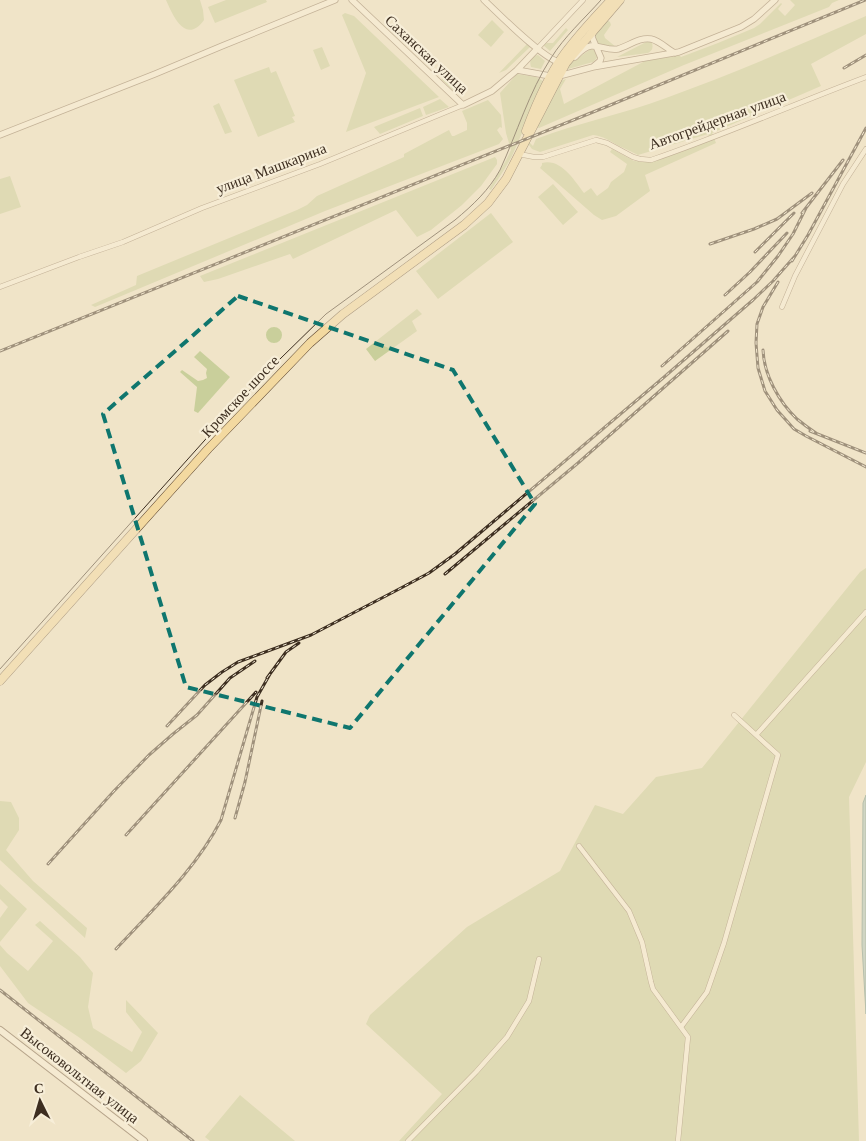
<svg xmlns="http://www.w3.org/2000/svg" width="866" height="1141" viewBox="0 0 866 1141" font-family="'Libre Baskerville',serif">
	<rect width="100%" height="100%" fill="#f0e4c8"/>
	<path fill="#c9cf9b" d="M166 0H200L203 10 204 20C186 45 173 16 166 0Z
		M226 0H266L267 2 215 23 208 7Z
		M790 0H839L832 3 829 7 684 65 539 128 535 126 560 81 566 79 560 89 564 104 645 61 679 55 681 57 718 43 754 28 760 24 781 3 782 4 778 9 785 16 795 5Z
		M345 13 354 16 439 97 346 132 366 73 342 15Z
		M866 16V34L811 64 821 86 712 133 716 143 645 175 650 191 616 216 602 220 594 215 540 168 542 165V163C561 158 574 180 584 193L591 188 597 196 608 188 611 182 624 172 627 164 610 152 612 149 634 161 650 162 709 140 708 134 638 155C632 152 626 149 619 146 610 141 603 136 593 135L540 152 532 149 529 145 523 147 529 142 533 146 536 139C578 123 623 114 666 98 734 73 800 45 866 16Z
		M606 19 610 22 611 25 604 35 605 38 616 47H610L600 46 595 39V35Z
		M492 20 504 32 491 47 478 35Z
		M566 28 568 30 550 51 543 45 547 43H553Z
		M648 41 652 42C653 48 653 50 648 53L617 57Z
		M527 44 530 47 506 70 499 73Z
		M322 47 330 66 321 70 313 50Z
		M591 49 595 50 598 57 593 62 568 69 567 68 568 65Z
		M538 55 545 61 541 69 531 67C529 60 531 56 538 55Z
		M269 67 271 73 276 71 295 116 292 117 295 122 258 137 234 80Z
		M446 70 457 79 454 83 460 88 453 90 442 80V74Z
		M517 74 536 77 543 81V85L512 156 504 170 491 190 489 189 505 162 511 150 506 133 500 93Z
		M440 99 449 107 426 115 423 107Z
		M488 100 501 115 502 128 500 127 497 130 503 139 499 144 325 211 95 307 91 305 136 285 137 276 297 210 307 205 317 196 404 157V154L449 130 452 136H454L467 130V123L462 111Z
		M219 103 232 132 225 134 213 106Z
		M420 108 423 116 380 134 374 127Z
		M495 157 497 160V164L481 186 462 205 431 230 417 237 396 210 293 259 290 254 218 279 204 282 200 276Z
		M10 176 21 207 0 214V179Z
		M553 184 578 212 563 225 538 197Z
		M491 213 513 242 438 299 416 271Z
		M417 309 422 314 412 321 417 331 375 361 366 349Z
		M266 335a8 8 0 1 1 16 0a8 8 0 1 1-16 0Z
		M200 351 230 377 198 413 194 411 197 387 180 372 182 370 198 381 203 380 207 378 206 373 207 369 194 357Z
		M866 568V762L849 797 859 1141H399L442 1094 366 1024 370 1015 467 927 560 871 595 805 623 814 656 777 702 768 860 572Z
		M0 801 11 802 19 818V830L6 850 33 881 87 928 85 938 0 860Z
		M0 884 27 909 0 942V918L8 907 0 899Z
		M40 921 80 957 93 973 88 1007 93 1028 132 1052 142 1032 126 1012V1000L158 1033 141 1061 126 1073 80 1038 28 1003 0 966V945L7 953 28 971 53 941 35 925Z
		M240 1095 295 1141H210L205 1137Z"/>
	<path fill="#a9c4bc" stroke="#6f938a" d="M866 795V1014L862 945 863 803Z"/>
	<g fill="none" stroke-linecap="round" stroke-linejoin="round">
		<g stroke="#8d765c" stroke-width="5.5">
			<path id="minor" d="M537 49 583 0
				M519 154 534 157H543L596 140 607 143 633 157 640 159 651 160C724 135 794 104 866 77
				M0 287 79 257 123 242 202 208 320 164 463 105
				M782 307 795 276 843 184 866 149
				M756 735 866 612
				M579 846 629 911 642 942 651 982 653 989 688 1037 678 1141
				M681 1027 707 992 724 943 778 755 734 715
				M408 1141 476 1072 507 1037 529 1001 539 959"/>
		</g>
		<g stroke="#8d765c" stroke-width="7">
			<path id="tertiary" d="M352 0 463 105 492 91 517 70 537 49
				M484 0C498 13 546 62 562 63
				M593 32 592 37 601 58 600 61 594 66
				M575 57C579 53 584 47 591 46 600 45 608 51 618 49 629 46 639 37 651 39 660 41 667 49 675 53
				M517 70 550 76H559L593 67 679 52 741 27 754 19 775 0
				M0 135 155 74 222 46 335 0"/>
		</g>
		<g stroke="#6f573f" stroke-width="8">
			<path id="secondary" d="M0 1030 144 1141"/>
		</g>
		<g stroke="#5b4430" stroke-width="9">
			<path id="primary" d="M526 131C536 104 548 76 565 53 579 34 595 17 611 0
				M0 681 208 449 310 343 343 314 464 225 488 203 506 179 566 63 620 0"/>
		</g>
		<use href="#minor" stroke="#faf1dc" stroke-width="4.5"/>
		<use href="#tertiary" stroke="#faf1dc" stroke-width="5.5"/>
		<use href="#secondary" stroke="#faf1dc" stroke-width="6"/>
		<use href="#primary" stroke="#f3d9a0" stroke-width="8"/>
		<path stroke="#3d2e20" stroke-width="1" d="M0 669 247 393 280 359 326 314 455 220C473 205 489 190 500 170 517 133 529 92 551 58 564 37 584 19 601 0"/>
		<g stroke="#3d2e20" stroke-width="3">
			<path id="rail" d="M844 68 866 55
				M802 213 843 160
				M710 244 754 229 777 219 812 193
				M755 252 794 213
				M792 261 808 235 866 128
				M778 282 763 307 757 324 756 343 758 368 765 391 777 410 794 429 806 436 866 467
				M725 295 750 272 787 233
				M763 350C764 375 779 402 797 419 803 424 810 429 816 433
				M0 351 608 106 865 0
				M662 366 757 282 778 256 793 234 806 208
				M810 431 866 453
				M445 574 578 463 728 331
				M267 678 286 652 299 643
				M167 726 205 685 222 672 238 662 311 635 401 588 429 573 455 554 663 378 753 300 773 281 795 256
				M235 818 245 782 262 701
				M126 835 256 692
				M48 864 114 791 149 755 173 734 197 715 230 678 255 661
				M116 949C154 908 196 869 221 820L257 697 270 674
				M0 990 193 1141"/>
		</g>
		<use href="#rail" stroke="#f7eed8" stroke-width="1" stroke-dasharray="4" stroke-linecap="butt"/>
	</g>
	<path d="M0 0H866V1141H0ZM238 296 453 370 535 504 350 728 186 687 103 414Z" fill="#f0e4c8" fill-opacity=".55" fill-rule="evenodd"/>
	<path fill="none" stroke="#0f766e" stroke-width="4" stroke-dasharray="10 6" stroke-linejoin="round" d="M238 296 453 370 535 504 350 728 186 687 103 414Z"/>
	<g text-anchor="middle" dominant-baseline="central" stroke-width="4.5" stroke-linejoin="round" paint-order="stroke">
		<g font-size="15" fill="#3d2e20" stroke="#f7eed8">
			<text transform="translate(427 54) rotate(43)">Саханская улица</text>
			<text transform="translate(717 120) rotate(-20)">Автогрейдерная улица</text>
			<text transform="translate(271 168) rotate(-21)">улица Машкарина</text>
			<text transform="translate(240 396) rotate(-47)">Кромское шоссе</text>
			<text transform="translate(80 1075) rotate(38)">Высоковольтная улица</text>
		</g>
	</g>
	<g transform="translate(40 1101) rotate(355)" stroke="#f7eed8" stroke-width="4" paint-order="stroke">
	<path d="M0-4L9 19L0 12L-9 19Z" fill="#3d2e20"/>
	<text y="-8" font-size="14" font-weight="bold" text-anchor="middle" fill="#3d2e20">С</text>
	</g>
</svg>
